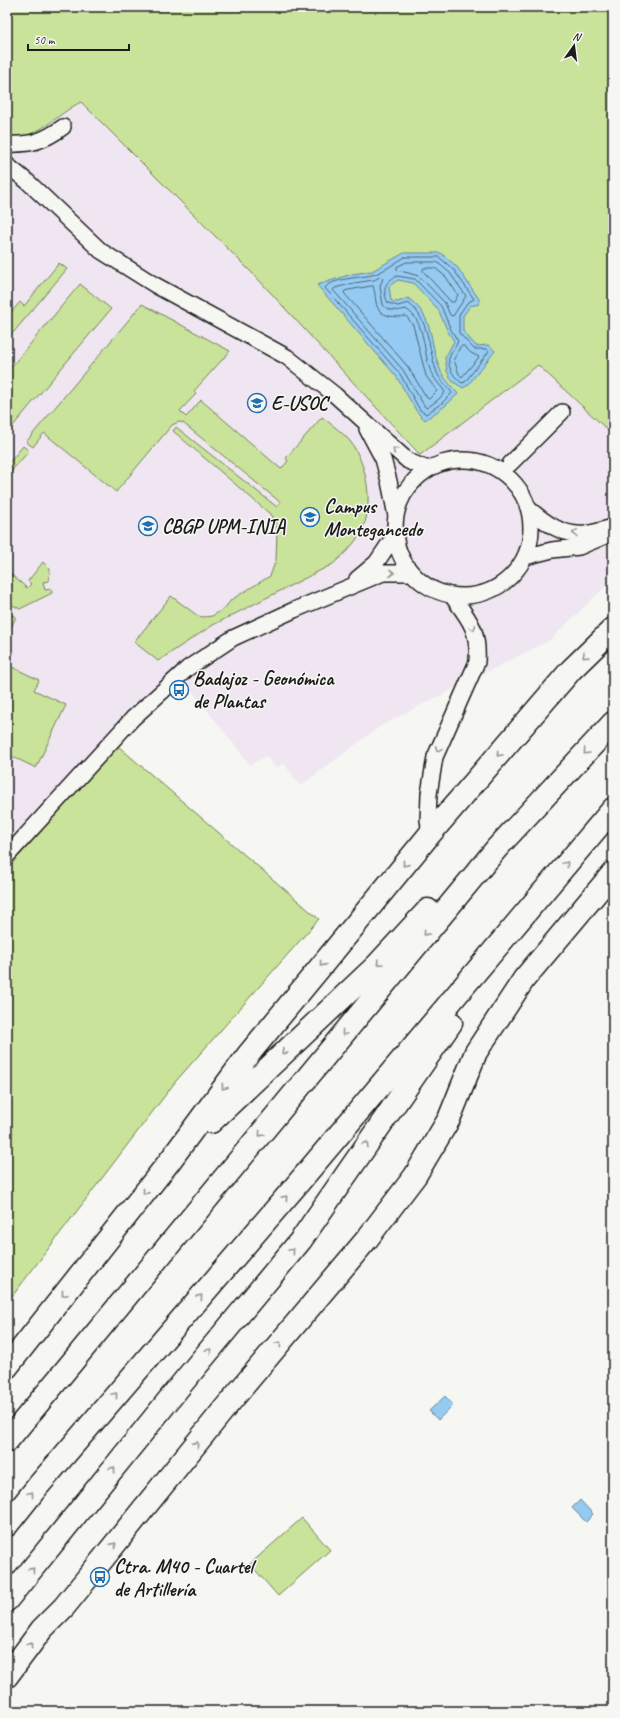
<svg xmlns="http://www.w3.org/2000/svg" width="620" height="1718" viewBox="0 0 620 1718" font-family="Caveat,sans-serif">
	<rect width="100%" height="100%" fill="#f6f6f2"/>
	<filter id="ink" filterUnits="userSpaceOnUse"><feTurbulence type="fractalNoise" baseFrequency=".025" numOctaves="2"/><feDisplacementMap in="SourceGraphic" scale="8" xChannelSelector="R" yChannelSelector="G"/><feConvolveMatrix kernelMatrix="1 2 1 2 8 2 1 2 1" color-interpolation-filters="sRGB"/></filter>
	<g filter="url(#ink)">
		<path fill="#efe6f1" d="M81 102 205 222 330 353 416 454 420 455 538 365 613 435V579L550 640 382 725 300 786 284 763 276 768 266 756 250 765 186 683 161 703 118 746 7 869V137L51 122 71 107Z"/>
		<path fill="#c9e39a" stroke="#72805b" d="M7 7H613V435L538 365 420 455 258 279 81 102C58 113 35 142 7 137Z
			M59 263 67 269 7 340V317L20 302 24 306Z
			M80 284 111 309 7 433V372Z
			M142 304 230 351 194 391 196 394 180 411 186 417 201 400 281 469 288 461 286 458 322 417C331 424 342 432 350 441 367 464 375 506 361 532 354 545 344 554 333 564L213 625 158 661 134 642 171 596 198 616 204 617 212 616 224 609 231 600 270 576 276 560 277 532 276 524 270 514 173 431 176 427 277 507 280 502 183 423 179 422 172 425 116 492 44 433 33 447 26 442Z
			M23 446 29 451 7 476V465Z
			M43 562 50 569 49 581 43 582 45 590 51 589 52 593 20 609 7 602V571L27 588 31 584 28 581Z
			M7 613 16 617 7 636Z
			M8 665 39 680 34 690 66 705 36 768 7 754V748L9 744 7 742Z
			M118 746 319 919 176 1081 7 1303V869Z
			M302 1518 330 1550 278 1596 250 1564Z"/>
		<path fill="#95cbf3" stroke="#65859d" d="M404 253H441L457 267 479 299V304L470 306 463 316V331L476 346 489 345 495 351 468 385 463 388 452 381 447 371 445 358 454 341 448 332 438 309 413 283 398 280 389 286 391 301 398 302 408 298C436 319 428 340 440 369 443 378 452 386 458 394L445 406 425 420 417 412 396 376 317 285 352 274 372 271Z
			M445 1396 453 1405 438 1420 429 1411Z
			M580 1500 593 1514 586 1522 572 1508Z"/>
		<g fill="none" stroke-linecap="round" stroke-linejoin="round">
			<path stroke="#4c6272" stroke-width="1" d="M405 257H439L454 270 474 299 467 303 459 315V333L474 349H487L489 351 465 382 462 383C455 378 447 368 449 358 451 352 456 347 458 341L451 330 441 306 415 279 397 276C384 282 382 290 388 303L398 306 408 303C429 318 428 347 436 370 438 378 447 386 452 393L442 403 426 414 420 410 400 374 325 288C332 278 360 278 372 275 383 272 395 263 405 257Z
				M407 262H437L450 273 466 296 453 316 450 315 445 303 419 276 397 270V267Z
				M424 268H435L446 277 458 295 454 302H451L423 271Z
				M380 277 383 278 380 286 383 305C389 312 398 311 406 309 427 322 422 354 432 374 435 380 441 386 445 392L439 399 427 408 425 407 403 370 333 290 335 288 354 283 374 280Z
				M373 286C375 291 375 296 376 302 378 317 394 318 406 316L413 325 426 376 437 391 429 399 427 398 408 367 344 293 345 291Z
				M461 346H464L471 353 479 357 462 377 459 374 454 360Z"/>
			<g stroke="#1c1c1c" stroke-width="18">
				<path id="street" d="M7 144C31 145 44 141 63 127
					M7 165 28 182 101 251 155 285 287 357 335 395 408 461 428 469
					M367 429 383 459 389 481 396 516
					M395 528a68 68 0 1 1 136 0a68 68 0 1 1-136 0Z
					M510 464 562 412
					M529 509C546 523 562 536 585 534 594 533 604 529 613 527
					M525 557 552 550 579 547 605 536
					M357 579 376 563 395 535
					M430 834 428 820 429 794 435 757 477 662C479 630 470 620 452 596
					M7 856 133 718 188 668 233 638 294 610 383 573H411"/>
			</g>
			<g stroke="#1c1c1c" stroke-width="25">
				<path id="highway" d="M211 1122 377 965 428 910
					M7 1367 169 1162 248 1055 430 834 571 670 613 629
					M7 1441 497 848 613 723
					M7 1525 38 1486 294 1188 613 809
					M7 1600 184 1381 301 1240 451 1023
					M7 1676 42 1629 64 1607 225 1408 367 1239 415 1176 449 1119 476 1052 524 979 613 873"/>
			</g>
			<use href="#street" stroke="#f6f6f2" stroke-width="15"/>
			<use href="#highway" stroke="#f6f6f2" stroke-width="22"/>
		</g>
		<defs><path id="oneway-chevron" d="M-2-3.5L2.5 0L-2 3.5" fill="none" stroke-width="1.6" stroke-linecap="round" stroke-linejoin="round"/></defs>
		<g stroke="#949492">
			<use href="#oneway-chevron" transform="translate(395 450) rotate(-139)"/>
			<use href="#oneway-chevron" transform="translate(575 533) rotate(-177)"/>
			<use href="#oneway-chevron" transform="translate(392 573)"/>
			<use href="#oneway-chevron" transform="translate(473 628) rotate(69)"/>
			<use href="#oneway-chevron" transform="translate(585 656) rotate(136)"/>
			<use href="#oneway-chevron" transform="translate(438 749) rotate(114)"/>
			<use href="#oneway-chevron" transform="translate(586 752) rotate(133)"/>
			<use href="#oneway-chevron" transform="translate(499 754) rotate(131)"/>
			<use href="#oneway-chevron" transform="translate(405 864) rotate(129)"/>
			<use href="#oneway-chevron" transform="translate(566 864) rotate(-50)"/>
			<use href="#oneway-chevron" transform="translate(426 933) rotate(130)"/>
			<use href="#oneway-chevron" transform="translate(379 963) rotate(134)"/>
			<use href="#oneway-chevron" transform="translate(322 964) rotate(129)"/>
			<use href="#oneway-chevron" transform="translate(344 1033) rotate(130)"/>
			<use href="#oneway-chevron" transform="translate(284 1052) rotate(136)"/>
			<use href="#oneway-chevron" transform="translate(224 1087) rotate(126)"/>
			<use href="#oneway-chevron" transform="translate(261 1134) rotate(130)"/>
			<use href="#oneway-chevron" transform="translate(366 1144) rotate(-56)"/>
			<use href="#oneway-chevron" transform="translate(145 1192) rotate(129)"/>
			<use href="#oneway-chevron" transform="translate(285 1198) rotate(-49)"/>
			<use href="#oneway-chevron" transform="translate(292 1251) rotate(-50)"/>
			<use href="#oneway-chevron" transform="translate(64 1294) rotate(128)"/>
			<use href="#oneway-chevron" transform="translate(200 1297) rotate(-49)"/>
			<use href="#oneway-chevron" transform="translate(279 1344) rotate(-50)"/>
			<use href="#oneway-chevron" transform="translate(209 1351) rotate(-50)"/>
			<use href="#oneway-chevron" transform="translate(115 1395) rotate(-50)"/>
			<use href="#oneway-chevron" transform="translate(196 1444) rotate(-51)"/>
			<use href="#oneway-chevron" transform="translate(113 1469) rotate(-51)"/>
			<use href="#oneway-chevron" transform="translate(31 1494) rotate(-52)"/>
			<use href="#oneway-chevron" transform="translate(114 1545) rotate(-51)"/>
			<use href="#oneway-chevron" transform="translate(32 1570) rotate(-51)"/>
			<use href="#oneway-chevron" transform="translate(30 1645) rotate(-52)"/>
		</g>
	</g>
	<defs>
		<g id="university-ring" transform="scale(1)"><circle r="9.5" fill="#f6f6f2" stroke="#1f6fb2" stroke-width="1.5"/><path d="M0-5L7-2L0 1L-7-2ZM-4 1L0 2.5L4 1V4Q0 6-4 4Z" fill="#1f6fb2"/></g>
		<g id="bus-ring" transform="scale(1)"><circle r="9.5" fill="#f6f6f2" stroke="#1f6fb2" stroke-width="1.5"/><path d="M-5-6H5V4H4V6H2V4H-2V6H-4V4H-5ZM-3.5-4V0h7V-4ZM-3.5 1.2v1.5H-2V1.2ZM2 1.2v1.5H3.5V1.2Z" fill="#1f6fb2"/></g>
	</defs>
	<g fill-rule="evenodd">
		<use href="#university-ring" x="257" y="403"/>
		<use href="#university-ring" x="310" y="517"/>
		<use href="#university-ring" x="148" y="526"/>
		<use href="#bus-ring" x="179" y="690"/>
		<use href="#bus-ring" x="100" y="1577"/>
	</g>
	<g text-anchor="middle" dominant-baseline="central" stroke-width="3" stroke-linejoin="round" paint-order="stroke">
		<g font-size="20" font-weight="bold" fill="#1c1c1c" stroke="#f6f6f2" text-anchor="start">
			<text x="271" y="403">E-USOC</text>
			<text x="324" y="506">Campus<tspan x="324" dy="23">Montegancedo</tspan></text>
			<text x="162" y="526">CBGP UPM-INIA</text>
			<text x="193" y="678">Badajoz - Geonómica<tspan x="193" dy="23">de Plantas</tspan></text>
			<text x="114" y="1566">Ctra. M40 - Cuartel<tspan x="114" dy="23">de Artillería</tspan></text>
		</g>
	</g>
	<rect width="620" height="1718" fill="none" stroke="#f6f6f2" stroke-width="24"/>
	<rect x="12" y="12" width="596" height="1694" fill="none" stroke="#1c1c1c" stroke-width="1.5" filter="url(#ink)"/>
	<g transform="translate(574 46) rotate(14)" stroke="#f6f6f2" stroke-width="3" paint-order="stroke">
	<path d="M0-3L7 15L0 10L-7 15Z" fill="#1c1c1c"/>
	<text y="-6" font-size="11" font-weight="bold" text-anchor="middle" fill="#1c1c1c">N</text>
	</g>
	<path d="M28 44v6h101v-6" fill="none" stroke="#1c1c1c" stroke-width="2"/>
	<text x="34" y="44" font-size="12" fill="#1c1c1c" stroke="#f6f6f2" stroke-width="3" paint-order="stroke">50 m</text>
</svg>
